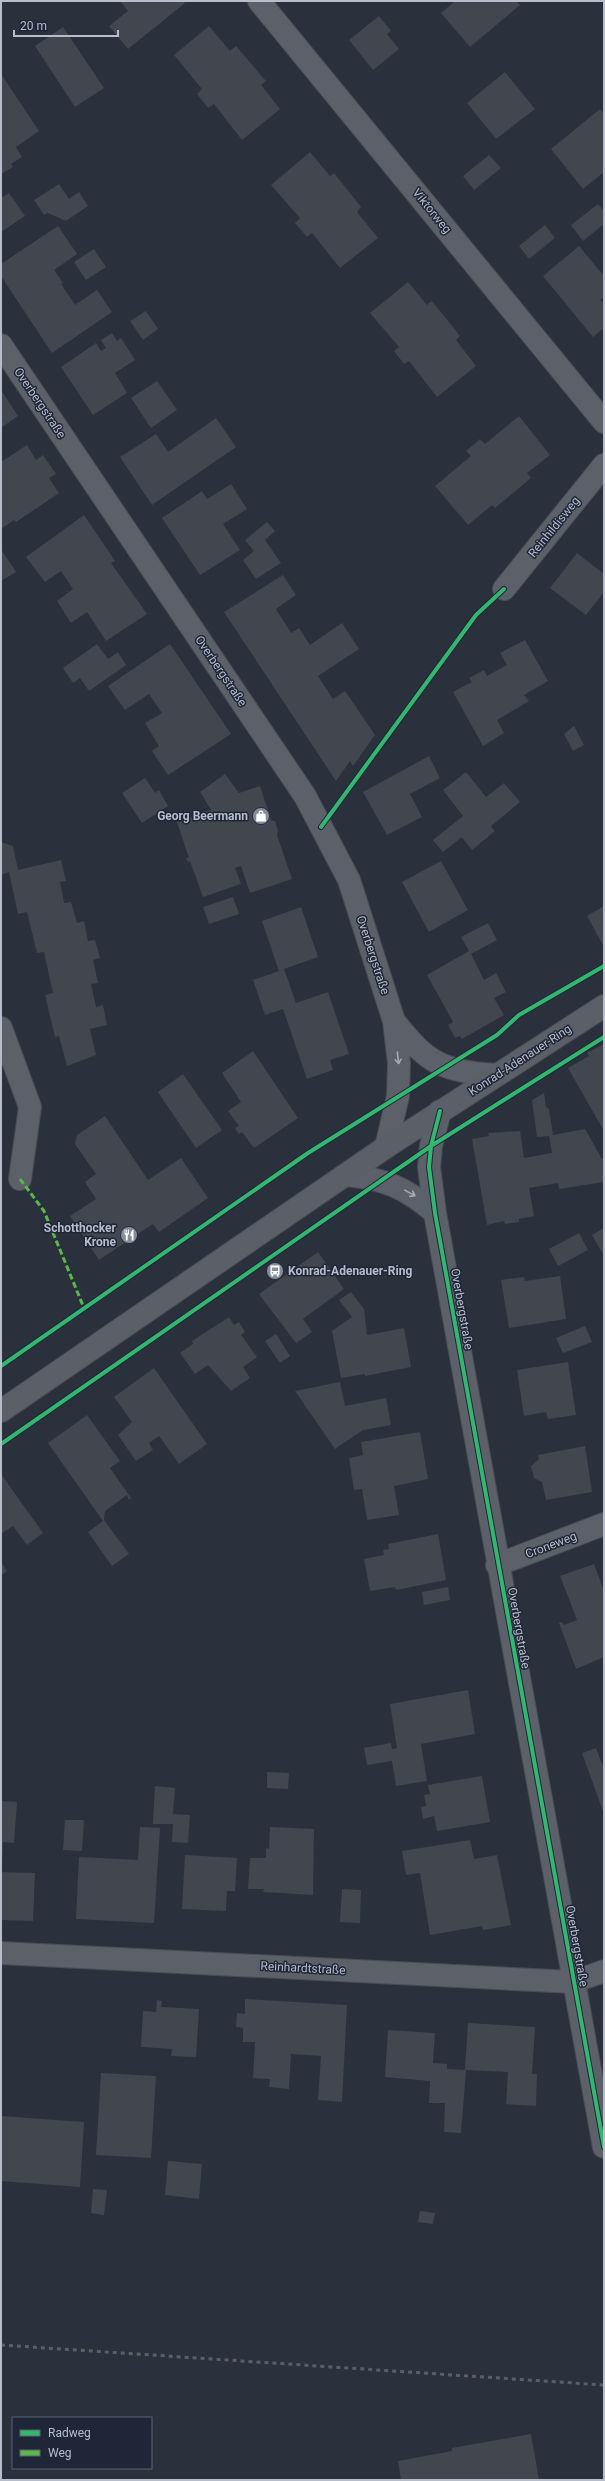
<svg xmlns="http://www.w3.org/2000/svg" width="605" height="2481" viewBox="0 0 605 2481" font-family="Roboto,sans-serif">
	<rect width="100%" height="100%" fill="#2b313c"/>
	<path fill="#41464f" d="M120 1H183L185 3 128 49 109 26 128 11Z
		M455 1H516L520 5 470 47 441 13Z
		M379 16 391 31 387 34 399 49 373 70 349 40Z
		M209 26 230 51 236 46 266 81 261 85 280 109 242 140 214 104 208 108 197 94 202 89 174 55Z
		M63 27 104 88 75 107 35 46Z
		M505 72 535 109 496 139 467 103Z
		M1 74 39 131 16 147 22 157 11 164 13 167 1 174Z
		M600 109 604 114V172L583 189 551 149Z
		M310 152 330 176 334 173 361 207 357 212 378 238 340 268 312 233 307 237 295 223 300 218 271 185Z
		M489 155 501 168 474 190 463 176Z
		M59 184 69 199 79 192 88 206 66 221 48 213 44 215 34 200Z
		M9 193 25 216 1 232V198Z
		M598 204 604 211V224L583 241 571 225Z
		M545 225 555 238 529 259 519 246Z
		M58 226 77 254 54 270 63 283 61 284 75 305 97 290 112 312 52 353 1 276V264Z
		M579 246 604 276V297L600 300 604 304V328L593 337 543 276Z
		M94 249 106 267 86 280 74 262Z
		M408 282 427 305 432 301 460 336 456 340 476 366 437 397 409 361 404 364 394 351 399 347 370 313Z
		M146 311 158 329 143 340 130 321Z
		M112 333 117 341 121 338 135 360 115 373 127 393 93 415 61 367 96 343 101 351 106 348 101 340Z
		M157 381 177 410 151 428 131 398Z
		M1 390 18 416 1 428Z
		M519 416 550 455 527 473 531 478 495 508 492 505 468 525 435 486 471 456 466 451 480 439 485 444Z
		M216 418 236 447 152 505 120 457 156 434 168 452Z
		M27 445 36 460 43 455 56 474 49 478 59 493 16 522 14 520 1 529V462Z
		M231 484 247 509 223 524 240 550 200 575 162 518 202 491 207 499Z
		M84 515 115 561 111 563 147 614 106 641 87 612 71 623 57 601 73 589 61 571 45 582 26 557Z
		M267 522 275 531 265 540 281 563 256 579 243 560 254 551 245 540Z
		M1 549 16 572 1 581Z
		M577 553 604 574V592L586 615 550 588Z
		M283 575 296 595 276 609 291 633 299 628 310 645 342 623 359 649 318 676 333 699 345 691 375 735 353 766 350 761 336 781 224 612Z
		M525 640 548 681 524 695 529 701 497 720 504 733 483 746 453 692 472 682 469 678 484 670 487 676 507 665 500 653Z
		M97 644 108 659 118 652 126 665 89 691 80 678 73 683 63 668Z
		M170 644 231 734 168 775 152 751 159 746 145 723 162 713 149 694 125 710 108 686Z
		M574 726 584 745 573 751 564 734Z
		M429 756 440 778 410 794 422 817 387 835 363 792Z
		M466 772 486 797 504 783 520 802 491 826 495 831 472 850 462 837 443 852 433 840 463 816 443 790Z
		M225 774 239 793 260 786 271 820 275 821 278 831 277 835 292 879 250 893 241 866 235 868 241 884 203 897 190 861 188 862 186 858H189L177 822 211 810 200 792Z
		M145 778 155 793 159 790 168 806 142 823 122 793Z
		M1 842 13 846 18 870 61 860 66 881 60 882 64 903 71 902 77 923 84 921 88 941 95 940 100 958 93 960 98 983 91 984 96 1007 103 1005 107 1025 90 1029 96 1055 67 1066 59 1036 55 1037 45 995 53 993 44 952 37 953 27 912 18 914 9 872 1 875Z
		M441 861 468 910 429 932 402 882Z
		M233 897 239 914 209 924 203 907Z
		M604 906V947L587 916Z
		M301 907 318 957 284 969 296 1003 328 992 349 1054 330 1060 333 1070 307 1079 283 1009 265 1015 253 980 279 971 262 921Z
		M488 923 497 940 471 954 484 980 496 973 506 992 494 998 504 1015 462 1039 460 1036 455 1038 448 1025 453 1022 427 975 469 951 461 937Z
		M604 1044V1131L568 1068 589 1056 587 1053Z
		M253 1051 298 1118 254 1148 242 1132 239 1134 235 1128 239 1126 228 1111 241 1102 222 1073Z
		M183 1074 222 1130 196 1148 158 1092Z
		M544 1093 546 1107 549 1109 553 1135 585 1129 602 1159 604 1158V1182L559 1189 558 1183 529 1188 534 1216 519 1219V1222L505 1224 504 1221 487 1225 472 1139 489 1136 488 1133 520 1131 524 1158 552 1153 549 1136 537 1137 532 1100Z
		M105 1116 148 1180 181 1158 208 1198 159 1232 153 1224 99 1260 70 1216 96 1199 85 1182 96 1174 75 1144 77 1135Z
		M604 1228V1253L603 1254 592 1235Z
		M579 1233 588 1250 558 1266 549 1249Z
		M318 1252 344 1289 303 1319 312 1332 296 1343 259 1294Z
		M560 1276 566 1319 509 1328 501 1280 524 1277 525 1281Z
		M351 1292 364 1309 367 1335 404 1328 411 1367 365 1376V1374L341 1378 332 1331 352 1317 339 1300Z
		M229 1317 234 1325 239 1322 245 1332 241 1335 257 1357 243 1367 250 1378 231 1391 208 1365 195 1374 180 1353 193 1344 192 1341Z
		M585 1326 592 1342 563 1353 556 1338Z
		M276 1334 290 1356 280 1363 265 1341Z
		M568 1362 576 1415 548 1419 546 1412 524 1416 517 1370Z
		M154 1368 207 1444 179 1464 159 1436 149 1443 153 1450 136 1461 118 1435 132 1422 114 1397Z
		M340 1382 345 1406 386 1398 391 1425 363 1430 335 1449 295 1391Z
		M87 1415 120 1461 110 1468 131 1498 129 1500 127 1495 105 1511 104 1520 129 1554 112 1566 88 1532 103 1521 48 1443Z
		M420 1432 428 1479 394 1486 399 1515 367 1520 362 1489 354 1490 349 1458 363 1455 361 1442Z
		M585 1446 592 1492 546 1500 542 1482 534 1478 531 1466 539 1459 538 1455Z
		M1 1474 43 1533 27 1545 13 1526 1 1534Z
		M438 1534 446 1580 396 1590 395 1587 370 1591 364 1559 384 1555 383 1550 389 1549 388 1544Z
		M1 1562 7 1571 1 1575Z
		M594 1564 604 1591V1657L576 1669 559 1623 562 1622 564 1625 577 1620 560 1576Z
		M448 1587 450 1600 424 1605 422 1592Z
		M468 1690 475 1734 421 1744 427 1781 396 1786 392 1761 367 1765 364 1748 391 1743 392 1749 397 1748 390 1704Z
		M596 1748 604 1769V1814L582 1753Z
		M267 1772 289 1773 288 1789 267 1788Z
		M482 1776 490 1822 437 1831 434 1816 423 1819 421 1807 426 1806 424 1795 430 1794 428 1785Z
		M155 1786 175 1788 173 1814 190 1815 188 1843 172 1842 173 1824H153Z
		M1 1801 17 1802 14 1843 3 1842 2 1862Z
		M65 1820H84L82 1851 63 1850Z
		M140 1827 160 1828 154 1923 76 1919 79 1857 138 1860Z
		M270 1827 314 1829 313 1895 263 1892 264 1889H248L250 1858H266V1848L269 1849Z
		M470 1840 474 1859 497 1855 511 1925 483 1930 482 1926 430 1935 420 1873 406 1875 402 1851Z
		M185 1855 237 1858 235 1891H227L226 1911 182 1909Z
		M1 1872 35 1873 33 1921 1 1920Z
		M342 1889 361 1890 360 1923 340 1922Z
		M245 1999 347 2005 342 2102 318 2100 321 2056 291 2054 289 2089 269 2087 270 2079 253 2078 255 2042H243V2028L236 2027 237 2013 245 2014Z
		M157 2000 162 2001 161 2007 199 2009 196 2057 171 2056 172 2049 141 2047 143 2011 156 2012Z
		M468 2023 535 2027 532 2074H537L536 2106 506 2104 508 2072 466 2070 461 2133 444 2132 445 2103H429L430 2081 385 2077 388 2030 435 2033 433 2063 447 2064V2069L465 2070Z
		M101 2073 156 2076 151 2158 96 2155Z
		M1 2116 84 2122 80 2187 1 2181Z
		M168 2161 202 2164 199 2199 165 2195Z
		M93 2189 107 2190 104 2215 91 2213Z
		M420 2211 435 2213 433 2224 418 2222Z
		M531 2434 539 2480H401L398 2461 452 2451V2448Z"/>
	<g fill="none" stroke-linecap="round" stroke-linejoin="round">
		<g stroke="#484c54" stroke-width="24">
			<path id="minor" d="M259 1 604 422
				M1 345 305 796 349 880 394 1021 399 1063 398 1096 386 1147
				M504 589 604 465
				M394 1021C428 1064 442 1071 497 1075
				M1 1028 30 1107 20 1179
				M440 1111 431 1146 429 1167 435 1213 604 2147
				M345 1175C384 1178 406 1188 435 1213
				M497 1565 604 1524
				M1 1953 573 1982 604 1971"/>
		</g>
		<g stroke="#484c54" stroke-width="24">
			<path id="secondary" d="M1 1411 386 1147 604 1006"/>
		</g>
		<use href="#minor" stroke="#5c6069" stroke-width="22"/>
		<use href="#secondary" stroke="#5b5f67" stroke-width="22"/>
		<path stroke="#5a5f67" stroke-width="3" stroke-dasharray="4 4" stroke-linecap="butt" d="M1 2345 604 2385"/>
		<path stroke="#58b947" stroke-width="3" stroke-dasharray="6 3" stroke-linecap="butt" d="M20 1179 44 1211 84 1308"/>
		<g stroke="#1e2637" stroke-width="6">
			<path id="cycleway" d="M321 827 476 615 504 589
				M440 1111 431 1146 429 1167 435 1213 604 2147
				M1 1366 308 1153 497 1035 519 1015 604 966
				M1 1444 431 1146 604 1037"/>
		</g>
		<use href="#cycleway" stroke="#33b770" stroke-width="4"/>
	</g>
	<defs><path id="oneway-shaft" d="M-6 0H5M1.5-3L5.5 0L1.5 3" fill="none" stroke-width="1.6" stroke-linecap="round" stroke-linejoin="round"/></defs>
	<g stroke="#a5aab7">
		<use href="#oneway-shaft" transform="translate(398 1058) rotate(84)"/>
		<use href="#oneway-shaft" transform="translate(410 1193) rotate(29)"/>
	</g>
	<defs>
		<g id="shop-disc" transform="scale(0.9)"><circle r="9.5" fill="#868c99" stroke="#1e2637"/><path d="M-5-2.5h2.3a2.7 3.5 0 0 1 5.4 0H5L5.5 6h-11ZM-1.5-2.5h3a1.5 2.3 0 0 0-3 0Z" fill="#fff"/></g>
		<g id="restaurant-disc" transform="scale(0.9)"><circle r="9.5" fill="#868c99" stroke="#1e2637"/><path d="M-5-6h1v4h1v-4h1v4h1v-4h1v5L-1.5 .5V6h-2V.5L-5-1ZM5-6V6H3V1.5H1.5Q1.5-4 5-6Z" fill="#fff"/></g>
		<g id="bus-disc" transform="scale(0.9)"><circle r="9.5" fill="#868c99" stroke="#1e2637"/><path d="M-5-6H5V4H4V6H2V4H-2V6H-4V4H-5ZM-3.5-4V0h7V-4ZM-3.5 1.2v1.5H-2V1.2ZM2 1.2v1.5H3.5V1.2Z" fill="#fff"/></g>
	</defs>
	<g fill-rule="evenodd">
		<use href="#shop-disc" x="261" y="816"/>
		<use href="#restaurant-disc" x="129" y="1235"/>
		<use href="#bus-disc" x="275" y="1271"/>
	</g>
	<g text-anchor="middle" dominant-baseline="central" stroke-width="3" stroke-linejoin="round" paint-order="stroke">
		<g font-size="12" fill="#b7bdcb" stroke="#1e2637">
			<text transform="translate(432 211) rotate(51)">Viktorweg</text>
			<text transform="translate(40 403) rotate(56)">Overbergstraße</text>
			<text transform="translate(554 527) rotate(-51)">Reinhildisweg</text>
			<text transform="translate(221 671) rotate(56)">Overbergstraße</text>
			<text transform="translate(373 955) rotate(72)">Overbergstraße</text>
			<text transform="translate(520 1060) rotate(-33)">Konrad-Adenauer-Ring</text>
			<text transform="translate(462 1309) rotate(80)">Overbergstraße</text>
			<text transform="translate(551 1545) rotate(-21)">Croneweg</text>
			<text transform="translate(519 1628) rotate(80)">Overbergstraße</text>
			<text transform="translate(577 1946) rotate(80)">Overbergstraße</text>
			<text transform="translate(303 1968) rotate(3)">Reinhardtstraße</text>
		</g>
		<g font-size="12" font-weight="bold" fill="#b7bdcb" stroke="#1e2637" text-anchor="end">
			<text x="248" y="816">Georg Beermann</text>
			<text x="116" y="1228">Schotthocker<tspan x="116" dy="14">Krone</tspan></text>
			<text x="288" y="1271" text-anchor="start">Konrad-Adenauer-Ring</text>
		</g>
	</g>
	<rect width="605" height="2481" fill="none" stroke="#b7bdcb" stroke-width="4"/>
	<rect x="12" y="2417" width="140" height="52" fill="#1e2637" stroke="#5b6272"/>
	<rect x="20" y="2430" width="20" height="6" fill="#33b770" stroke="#5b6272"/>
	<text x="48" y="2437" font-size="12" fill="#b7bdcb">Radweg</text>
	<rect x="20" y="2450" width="20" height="6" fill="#58b947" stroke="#5b6272"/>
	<text x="48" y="2457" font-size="12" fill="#b7bdcb">Weg</text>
	<path d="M14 30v6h104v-6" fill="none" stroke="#b7bdcb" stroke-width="2"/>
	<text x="20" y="30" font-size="12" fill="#b7bdcb" stroke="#1e2637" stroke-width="3" paint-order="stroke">20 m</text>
</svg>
